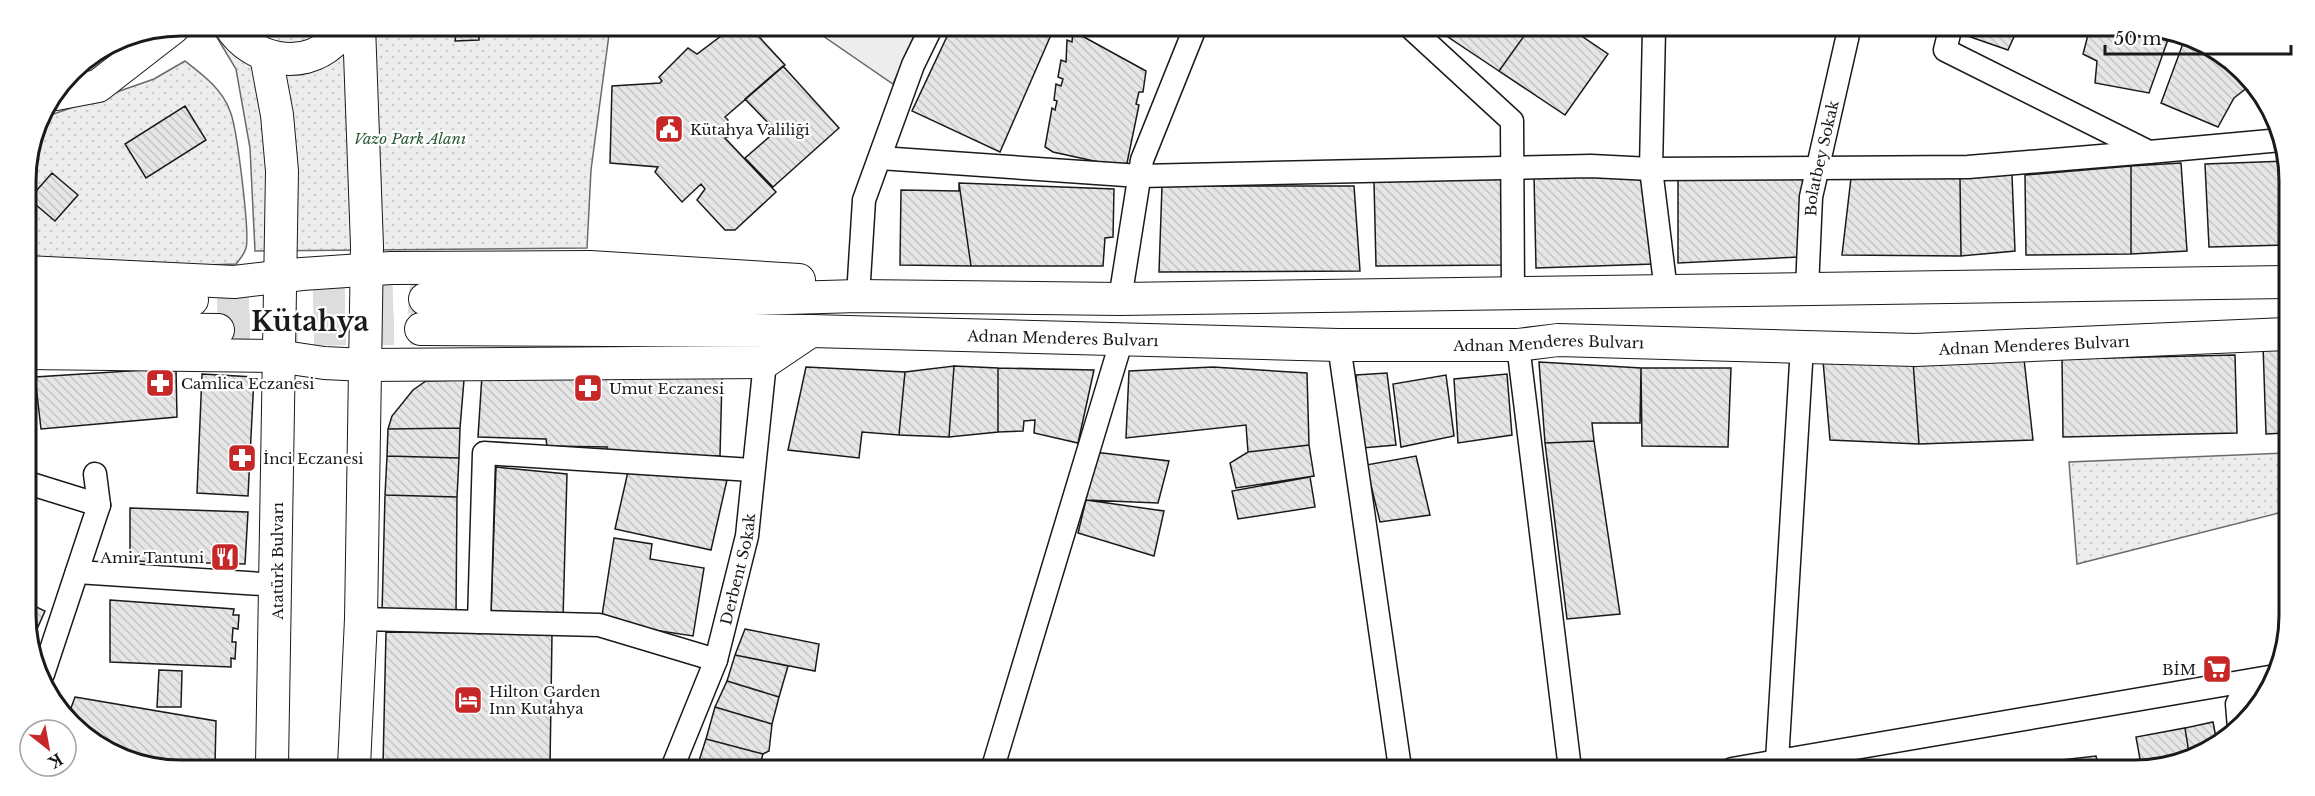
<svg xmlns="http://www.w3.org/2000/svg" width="2315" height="796" viewBox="0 0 2315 796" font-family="'Libre Baskerville',serif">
	<defs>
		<pattern id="park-dots" width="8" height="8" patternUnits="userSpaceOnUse" patternTransform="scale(1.5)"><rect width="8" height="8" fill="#ededed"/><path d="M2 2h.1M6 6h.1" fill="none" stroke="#cbcbcb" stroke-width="1.8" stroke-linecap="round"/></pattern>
		<pattern id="building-back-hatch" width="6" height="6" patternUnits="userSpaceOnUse" patternTransform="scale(1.5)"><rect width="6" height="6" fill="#e6e6e6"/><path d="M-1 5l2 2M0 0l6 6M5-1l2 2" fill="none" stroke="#c5c5c5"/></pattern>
	</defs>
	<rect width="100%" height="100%" fill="#fff"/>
	<path fill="#ededed" stroke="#6a6a6a" stroke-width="1.5" d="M810 27H918L893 84Z"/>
	<path fill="url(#park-dots)" stroke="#6a6a6a" stroke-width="1.5" d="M210 26 610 27 591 170 587 248 255 251 250 148 236 69Z
		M185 61C203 75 222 89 230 111 237 127 250 234 246 248 244 255 240 259 236 264L117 268 26 264V171L39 119 154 79Z
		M2285 453V527H2281L2280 492 2279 513 2077 564 2069 462Z"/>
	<path fill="url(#building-back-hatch)" stroke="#1a1a1a" stroke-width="1.5" d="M451 26H479V40L455 41 457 28Z
		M733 27H750L785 65 725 117 728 120V137L725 138 776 192 735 230H725L697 200 705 189 701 184 682 202 655 172 658 167 610 163 612 86 660 83 662 81 659 77 688 48 697 54Z
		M951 28H1054L1000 152 912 111Z
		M1436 29H1529L1499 71Z
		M1529 29H1571L1608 54 1565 115 1499 71Z
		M1964 30H2017L2008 50 1962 34Z
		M1073 31 1146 71 1143 92H1139L1136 104 1139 105 1126 168 1053 152 1045 147 1052 108 1055 110 1057 101 1054 100 1056 84 1061 86 1063 79 1058 77 1061 60 1066 62 1067 40 1072 42Z
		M2089 31H2171L2149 93 2095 83 2097 61 2083 54Z
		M2185 38 2251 78 2253 83 2234 98 2218 127 2161 103Z
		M783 66 839 128 773 187 745 158 776 131 745 99Z
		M185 106 206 140 146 178 125 144Z
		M2287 161 2286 245 2209 247 2205 164Z
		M2181 163 2187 251 2131 254V166Z
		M2131 166V254L2026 255 2025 175Z
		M52 173 78 195 55 221 29 199Z
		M1643 175 1654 264 1536 268 1534 176Z
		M2012 175 2015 251 1961 256 1960 177Z
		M1804 176 1799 257 1678 263V178Z
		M1960 177 1961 256 1842 255 1851 178Z
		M1501 178 1503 265 1376 266 1374 182Z
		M959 183 971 266 900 265 901 190 959 191Z
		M959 183 1114 189 1113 237 1105 238 1103 266H971Z
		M1162 186H1354L1360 271 1159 272Z
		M2263 345H2286L2285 433 2266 434Z
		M2235 355 2237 433 2063 437 2062 359Z
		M2024 359 2033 440 1919 444 1913 361Z
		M1823 361H1913L1919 444 1830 440Z
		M1539 362 1641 368 1640 423H1592L1594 441 1545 443Z
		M954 366 949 437 899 435 905 372Z
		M954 366 998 368V432L949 437Z
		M806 367 905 372 899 435 862 432 859 458 788 450Z
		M1213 367 1307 373 1309 445 1248 452 1246 425 1126 438 1129 371Z
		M176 368 177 417 41 429 35 377Z
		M998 368 1094 370 1078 443 1034 433 1035 420 1024 421 1023 431 998 432Z
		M1641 368H1731L1728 447 1642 446Z
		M1387 373 1396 445 1362 448 1356 375Z
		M202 374 254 377 248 496 197 493Z
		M1507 374 1512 435 1458 443 1454 379Z
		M482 375 722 378 720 456H607V447L547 446 546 439 478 437Z
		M1446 375 1454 436 1401 447 1393 384Z
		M464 380 460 428 388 429 392 416 413 390 426 381Z
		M460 428 459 458 387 456 388 429Z
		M1594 441 1620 614 1567 619 1545 443Z
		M1309 445 1314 476 1236 488 1230 463 1248 452Z
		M1094 452 1169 461 1158 503 1086 500Z
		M387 456 459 458 457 497 385 495Z
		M1416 456 1430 515 1380 522 1366 465Z
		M496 467 567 474 563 618 491 615Z
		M629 467 727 480 711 550 615 529Z
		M1310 477 1315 507 1238 519 1232 491Z
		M385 495 457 497 456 616 382 613Z
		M1086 500 1164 511 1154 556 1078 533Z
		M130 508 248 512 245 564 130 561Z
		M614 538 652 544 650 559 704 568 693 636 601 622Z
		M110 600 234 609 233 615H239L238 629 233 628 232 642H236L235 659 231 658V667L110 662Z
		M28 603 45 611 29 647 28 645Z
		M745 629 819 644 815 671 735 655Z
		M386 632 552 634 550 766H383Z
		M735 655 788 666 779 697 727 681Z
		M159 670 182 671 181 707H157Z
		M727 681 779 697 772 724 715 707Z
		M75 697 216 721 215 765H140L67 719Z
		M715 707 772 724 769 751 763 754 706 739Z
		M2213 722 2217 743 2189 753 2185 728Z
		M2185 728 2189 753 2142 770 2136 737Z
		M706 739 763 754 759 767H697Z
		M2096 756 2099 770H1991V768Z"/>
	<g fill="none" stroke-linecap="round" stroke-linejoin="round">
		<path stroke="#ddd" stroke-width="32" stroke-dasharray="32 16" stroke-linecap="butt" d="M217 300 402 297 425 299
			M218 330 421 329"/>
		<g stroke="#1a1a1a" stroke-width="25">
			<g id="street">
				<path d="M1412 29 1512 121 1513 293"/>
				<path d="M1654 29 1651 169 1666 291"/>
				<path d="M1950 30 1945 50 2149 152 2281 140"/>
				<path d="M880 158 1140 176 1591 166 1651 169 1968 167 2149 152"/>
				<path id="s1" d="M1807 289 1811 197 1849 30"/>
				<path d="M858 296 864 200 913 65 931 28"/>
				<path d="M1120 299 1142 160 1195 28"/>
				<path d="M1339 345 1400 768"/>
				<path d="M1518 345 1570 769"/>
				<path d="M28 483 99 505"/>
				<path d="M77 572 277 585"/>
				<path d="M361 619 599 625 716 660"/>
				<path d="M479 622 484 453 752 470"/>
				<path d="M43 674 99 505 95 474"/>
				<path d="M2239 728 2237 704 2249 681"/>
				<path d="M1777 761 1802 347"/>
				<path id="s2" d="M673 766 716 660 747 536 765 362"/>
				<path d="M993 767 1122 339"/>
				<path d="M1732 769 2275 676"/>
			</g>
		</g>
		<g stroke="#1a1a1a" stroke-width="34">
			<g id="secondary">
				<path d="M230 26C251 60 301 71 332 43 338 38 345 33 348 26"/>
				<path d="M266 56 277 115 282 171 272 765"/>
				<path d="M56 94 98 86 174 27"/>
				<path d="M26 272 234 282 302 274 391 268 590 267 799 280"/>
				<path d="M425 299H753L858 296 1120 299 2286 282"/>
				<path d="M27 300H192"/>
				<path d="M27 328 218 330"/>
				<path id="s3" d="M421 329 811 331 1339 345H1518L1558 340 1915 350 2286 334"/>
				<path d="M27 353 277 356 324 363 366 365 765 362 811 331"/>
				<path d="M354 766 361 619 367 246 359 26"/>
			</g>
		</g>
		<use href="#street" stroke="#fff" stroke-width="22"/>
		<use href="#secondary" stroke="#fff" stroke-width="32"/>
	</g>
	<defs>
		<g id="civic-square" transform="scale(1.5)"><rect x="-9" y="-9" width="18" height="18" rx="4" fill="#c62828" stroke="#fff"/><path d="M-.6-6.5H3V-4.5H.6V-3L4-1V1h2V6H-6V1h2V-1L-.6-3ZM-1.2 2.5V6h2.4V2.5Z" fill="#fff"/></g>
		<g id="pharmacy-square" transform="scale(1.5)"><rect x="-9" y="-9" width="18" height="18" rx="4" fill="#c62828" stroke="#fff"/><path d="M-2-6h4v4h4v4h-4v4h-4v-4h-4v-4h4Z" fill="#fff"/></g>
		<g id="restaurant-square" transform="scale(1.5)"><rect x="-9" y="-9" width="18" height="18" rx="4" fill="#c62828" stroke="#fff"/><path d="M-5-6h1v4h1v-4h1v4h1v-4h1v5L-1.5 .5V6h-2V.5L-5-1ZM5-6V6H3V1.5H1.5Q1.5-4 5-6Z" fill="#fff"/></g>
		<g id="supermarket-square" transform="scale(1.5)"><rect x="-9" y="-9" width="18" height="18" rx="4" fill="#c62828" stroke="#fff"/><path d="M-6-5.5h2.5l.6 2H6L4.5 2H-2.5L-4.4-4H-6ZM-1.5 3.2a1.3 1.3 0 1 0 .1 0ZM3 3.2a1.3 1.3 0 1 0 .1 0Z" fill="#fff"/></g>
		<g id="hotel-square" transform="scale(1.5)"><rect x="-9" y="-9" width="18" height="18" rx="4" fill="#c62828" stroke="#fff"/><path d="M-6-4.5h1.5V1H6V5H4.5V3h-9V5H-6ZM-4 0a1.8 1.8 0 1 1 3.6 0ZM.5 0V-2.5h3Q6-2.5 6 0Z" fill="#fff"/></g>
	</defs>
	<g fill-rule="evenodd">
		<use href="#civic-square" x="669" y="129"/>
		<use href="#pharmacy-square" x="160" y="383"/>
		<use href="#pharmacy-square" x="588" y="388"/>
		<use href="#pharmacy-square" x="242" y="458"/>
		<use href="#restaurant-square" x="225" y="557"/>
		<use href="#supermarket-square" x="2217" y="669"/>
		<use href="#hotel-square" x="468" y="700"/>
	</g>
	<g text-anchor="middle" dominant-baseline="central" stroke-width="4.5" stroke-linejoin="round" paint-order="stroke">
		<g font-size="15" fill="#1a1a1a" stroke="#fff" text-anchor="start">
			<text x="690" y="129">Kütahya Valiliği</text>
			<text x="181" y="383">Camlica Eczanesi</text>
			<text x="609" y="388">Umut Eczanesi</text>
			<text x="263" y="458">İnci Eczanesi</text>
			<text x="204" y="557" text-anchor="end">Amir Tantuni</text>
			<text x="2196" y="669" text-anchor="end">BİM</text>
			<text x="489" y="691">Hilton Garden<tspan x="489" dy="17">Inn Kutahya</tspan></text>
		</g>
		<g font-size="15" font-style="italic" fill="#2b5a34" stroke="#fff">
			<text x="410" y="138">Vazo Park Alanı</text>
		</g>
		<g font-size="15" fill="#1a1a1a" stroke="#fff">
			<text stroke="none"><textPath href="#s1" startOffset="132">Bolatbey Sokak</textPath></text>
			<text stroke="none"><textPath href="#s3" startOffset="642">Adnan Menderes Bulvarı</textPath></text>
			<text stroke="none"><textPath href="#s3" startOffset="1128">Adnan Menderes Bulvarı</textPath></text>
			<text stroke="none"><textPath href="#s3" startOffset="1614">Adnan Menderes Bulvarı</textPath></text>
			<text transform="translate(277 561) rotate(-90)">Atatürk Bulvarı</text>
			<text stroke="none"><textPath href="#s2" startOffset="208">Derbent Sokak</textPath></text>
		</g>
		<g font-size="27" font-weight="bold" fill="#1a1a1a" stroke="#fff">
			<text x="310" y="321">Kütahya</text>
		</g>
	</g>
	<path d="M0 0H2315V796H0ZM181 36H2134A145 145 0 0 1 2279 181V615A145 145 0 0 1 2134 760H181A145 145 0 0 1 36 615V181A145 145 0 0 1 181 36Z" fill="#fff" fill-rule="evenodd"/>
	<path fill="none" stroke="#1a1a1a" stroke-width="3" d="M181 36H2134A145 145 0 0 1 2279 181V615A145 145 0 0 1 2134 760H181A145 145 0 0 1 36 615V181A145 145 0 0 1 181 36Z"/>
	<g transform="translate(48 748) rotate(149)"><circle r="28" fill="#ffffff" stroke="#a3a3a3" stroke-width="1.5"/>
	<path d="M0-4.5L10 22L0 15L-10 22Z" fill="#c62828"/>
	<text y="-9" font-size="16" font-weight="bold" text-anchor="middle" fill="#1a1a1a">K</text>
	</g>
	<path d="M2105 45v9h186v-9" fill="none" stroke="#1a1a1a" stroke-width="3"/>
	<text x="2114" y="45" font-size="18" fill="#1a1a1a" stroke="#ffffff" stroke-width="4.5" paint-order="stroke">50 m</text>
</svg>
